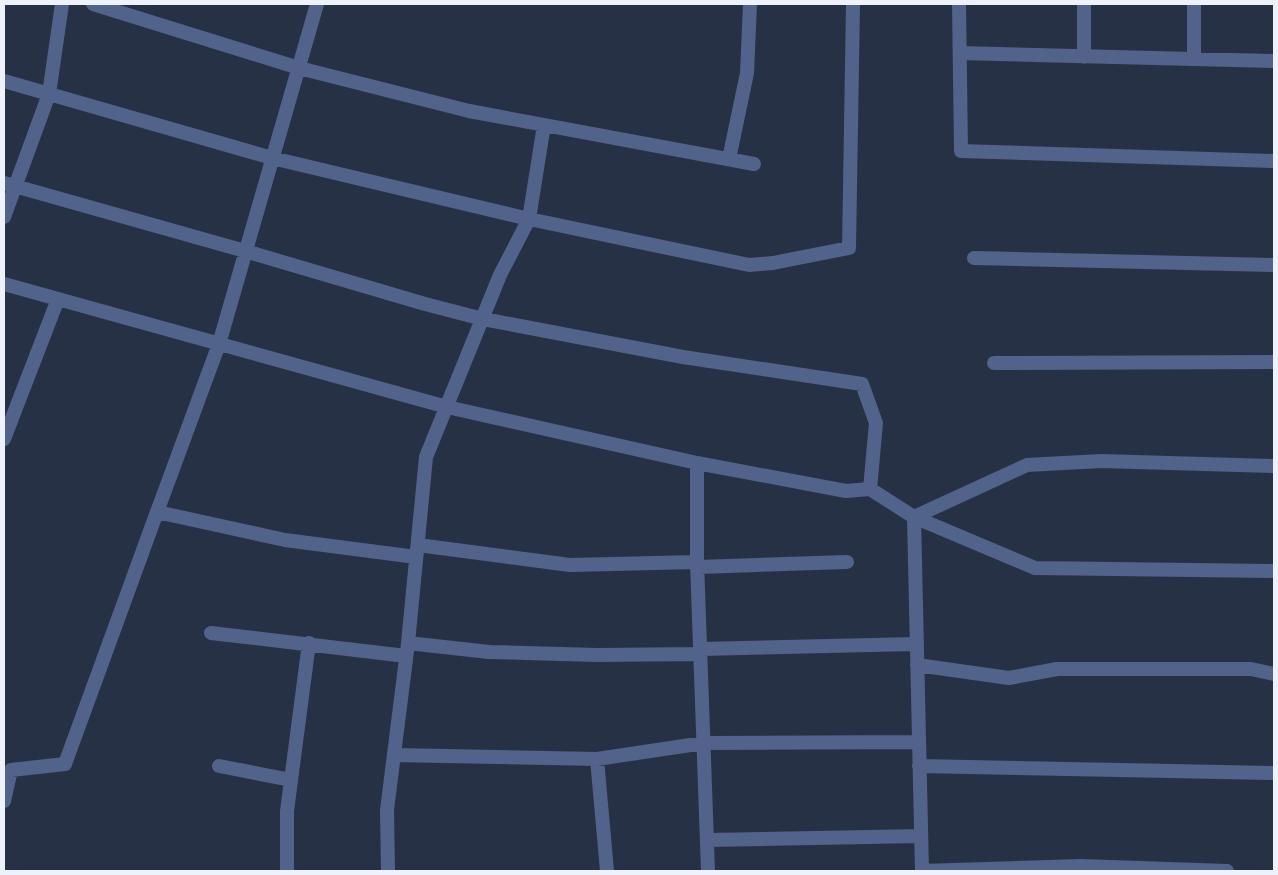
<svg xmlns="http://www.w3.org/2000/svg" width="1278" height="875" viewBox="0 0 1278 875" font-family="Quicksand,sans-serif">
	<rect width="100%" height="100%" fill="#273146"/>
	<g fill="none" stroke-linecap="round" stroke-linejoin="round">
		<path stroke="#51638a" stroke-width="14" d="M93 4 299 68 469 111 754 164
			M317 4 219 344 157 512 285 540 416 557
			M959 4 961 151 1274 161
			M1194 4V59
			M960 53 1274 61
			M1084 57V4
			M4 81 272 158 529 219 749 265 773 263 849 248 853 4
			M729 159 747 73 750 4
			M4 183 245 251 425 304 483 319 683 357 862 384 876 423 870 489
			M4 217 49 94 62 4
			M974 258 1274 265
			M4 284 447 407 697 463 846 491 870 489 914 517 1035 568 1274 571
			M994 363 1274 362
			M4 439 58 299
			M697 463V562
			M418 545 570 565 697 562 708 871
			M698 567 847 562
			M211 633 406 656
			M408 643 489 652 597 655 701 654
			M701 649 916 644
			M917 665 1009 678 1057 669H1251L1274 674
			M394 755 597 759 704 743 919 742
			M597 759 607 871
			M219 766 291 780
			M919 766 1274 773
			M4 801 11 770 65 764 157 512
			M707 840 921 836
			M287 871V811L309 643
			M388 871 387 810 408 643 426 457 500 275 529 219 544 125
			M922 871 914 517 1027 465 1101 461 1274 466
			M922 871 1081 866 1227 871"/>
	</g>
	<rect width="1278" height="875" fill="none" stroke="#edf2fd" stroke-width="10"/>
</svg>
